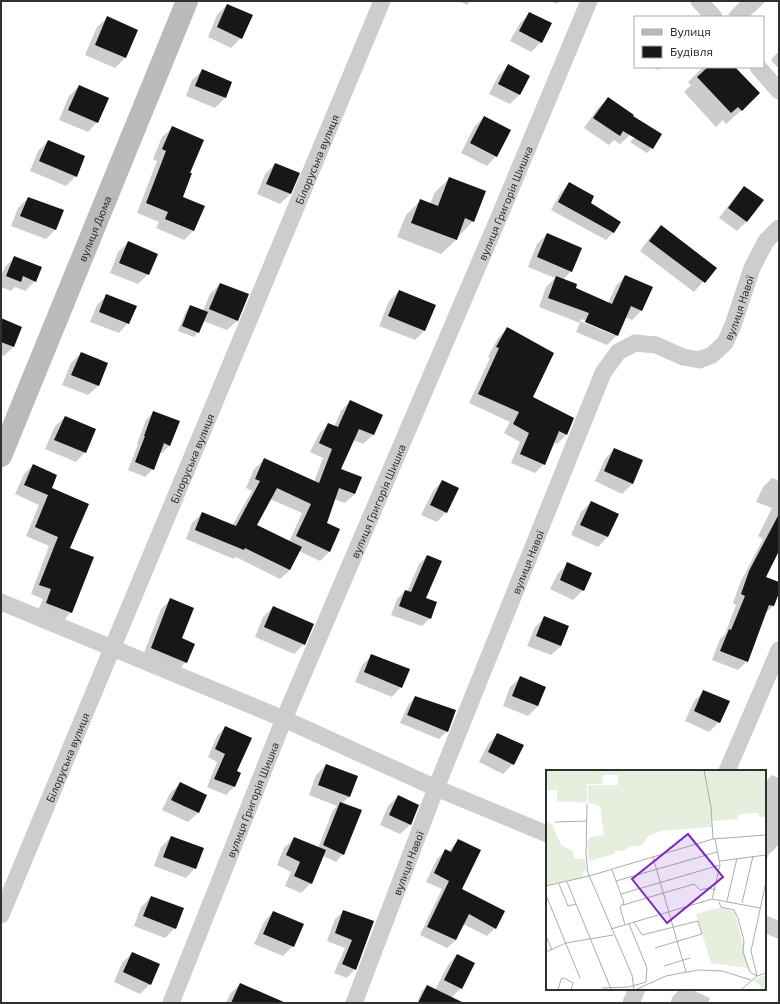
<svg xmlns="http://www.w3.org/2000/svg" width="780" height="1004" viewBox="0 0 780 1004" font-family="'Exo 2',sans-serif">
	<rect width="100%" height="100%" fill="#fff"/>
	<path fill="#0003" fill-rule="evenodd" d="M459 1H470L467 5Z
		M551 1H560L557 4Z
		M741 1H766L749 17H731L728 14Z
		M227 5 241 38 231 48 208 37 217 15Z
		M530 13 541 42 531 52 510 41 520 23Z
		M107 18 137 30 125 58 115 68 85 55 97 27Z
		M779 51V69L771 60Z
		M508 66 519 95 510 104 489 94 498 76Z
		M652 67H661L658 70Z
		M703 67H734L744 108 726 124 723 120 716 127 684 92 691 85 688 82Z
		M202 71 231 82 225 98 215 108 186 96 192 80Z
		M79 86 97 122 88 132 59 120 69 96Z
		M608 99 631 117 630 135 620 144 614 140 609 145 584 128 598 108Z
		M484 117 496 156 487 166 461 153 474 127Z
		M647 126 652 148 647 153 630 142Z
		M172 128 189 173 181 197 194 230 184 240 156 228 159 222 137 213 157 161 153 159 162 137Z
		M48 141 76 176 66 186 30 171 38 151Z
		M275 164 298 173 290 194 280 204 257 194 265 174Z
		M450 178 473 221 459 236 457 235 456 240 441 254 397 237 406 215 421 200 430 204 435 192Z
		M569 184 590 203 614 232 606 240 551 210 561 192Z
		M744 187 746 222 737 231 719 218 735 197Z
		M28 198 56 229 46 239 11 226 18 208Z
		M661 226 715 268 694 292 640 251 651 236Z
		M547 234 571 271 563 280 574 289 608 303 616 286 625 276 641 311 632 320 625 317 617 335 607 345 576 332 580 323 539 307 546 287 555 278 528 267 537 244ZM581 319 614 333V335L580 321Z
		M128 243 148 274 138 284 110 273 118 252Z
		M15 257 35 281 25 291 15 287 11 291 1 287V276L5 267Z
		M220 284 237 321 227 330 203 321 198 332 194 337 178 331 186 311 191 306 203 311 210 294Z
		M399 291 425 330 415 340 379 326 389 301Z
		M107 295 128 323 119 333 90 322 97 305Z
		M1 319 13 347 4 356 1 355Z
		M508 328 531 397 566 435 557 444 553 442 544 464 535 473 511 463 520 442 504 433 510 422 469 403 490 358 488 357 498 338Z
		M81 353 98 386 88 395 62 385 71 363Z
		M350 401 382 415 373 435 363 444 353 440 340 469 355 494 345 503 334 499 325 523 330 551 320 561 299 551 290 570 280 579 236 557 234 559 186 539 192 523 202 513 232 526 252 491 246 488 254 469 264 460 314 482 323 458 310 452 319 434 328 424 334 427 341 411ZM270 499 302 513 289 542 256 525Z
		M154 412 170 445 162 453H160L153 469 145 477 128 470 138 444H137L146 420Z
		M65 417 85 452 76 462 45 449 55 426Z
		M614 449 642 461 632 484 622 494 595 481 605 459Z
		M33 465 50 488 69 548 71 612 62 622 37 612 43 599 31 594 49 546 26 536 39 505 15 494 24 474Z
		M772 478 779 481V549L764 577 779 583V590L773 606 765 614 747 661 738 670 712 660 720 639 725 634 736 605 733 603 741 581 763 539 758 536 772 508 756 502 763 487Z
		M442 481 446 512 437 522 421 515 433 491Z
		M591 502 617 514 607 537 598 547 571 535 581 512Z
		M427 556 425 598 430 618 422 626 391 615 397 599 405 591 407 592 419 564Z
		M568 564 583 590 573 600 550 589 558 573Z
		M171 599 186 662 176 672 142 658 161 609Z
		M273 607 304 644 294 654 255 637 263 617Z
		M545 617 561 646 551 655 527 646 535 627Z
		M372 655 401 687 392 697 355 682 362 665Z
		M520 678 545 688 538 706 528 716 503 706 510 687Z
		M704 691 719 722 709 732 685 721 694 701Z
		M415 697 447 731 439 739 400 723 408 705Z
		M225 728 235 771 240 773 234 787 226 795 207 787 217 762 208 757 217 736Z
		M498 734 513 764 503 774 479 762 488 744Z
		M326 765 357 777 349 797 342 803 343 854 336 862 323 856 311 883 301 893 285 886 291 872 277 865 284 848 294 838 318 848 333 810 337 806 309 795 316 775Z
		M772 775 779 778V844L771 853 770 852 765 863V782Z
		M180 784 206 796 198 813 188 822 162 810 170 793Z
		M398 796 410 825 400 834 380 825 388 806Z
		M171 837 195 868 186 878 154 866 161 847Z
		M458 840 461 890 495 928 487 936 463 924 456 940 447 948 420 935 442 889 426 882 437 859 445 851 448 852Z
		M151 897 175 928 165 938 134 926 141 907Z
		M344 911 373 922 355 969 347 978 334 973 345 948 327 941 335 919Z
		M273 912 293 946 283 956 254 944 264 922Z
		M132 953 150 984 140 994 114 982 122 963Z
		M457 955 461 988 451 998 440 1003H417L422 991 427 986 435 990 448 965Z
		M240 984 266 1003H226L230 994Z
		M680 989H690L710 998 708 1003H670L673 996Z"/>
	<path fill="#171717" d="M227 4 253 15 242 39 217 27Z
		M529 12 552 23 542 43 519 31Z
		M107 16 138 30 126 58 95 45Z
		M508 64 530 76 520 95 498 84Z
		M708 67H735L760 93 742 111 738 107 731 113 697 77Z
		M202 69 232 82 226 98 195 86Z
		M79 85 109 98 98 123 68 110Z
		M608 97 634 115 633 116 662 134 653 149 623 131 620 136 593 118Z
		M484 116 511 130 497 157 470 143Z
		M172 126 204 140 190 173H192L183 197 205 206 194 231 165 219 168 212 146 203 166 151 162 149Z
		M48 140 85 156 77 177 39 161Z
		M275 163 300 173 291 194 266 184Z
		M449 177 486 191 474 222 465 218 457 240 411 223 420 199 438 206Z
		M569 182 594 196 591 203 621 222 614 233 558 202Z
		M744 186 764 200 747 222 728 208Z
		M28 197 64 210 56 230 20 216Z
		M661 225 717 268 705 283 649 241Z
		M547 233 582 248 572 272 537 257Z
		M128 241 158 254 149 275 119 263Z
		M14 256 42 267 36 282 23 276 21 282 6 276Z
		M625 275 653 287 642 311 631 306 618 336 585 322 589 313 548 298 556 276 577 284 576 288 612 304Z
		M220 283 249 294 238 321 209 309Z
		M399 290 436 305 425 331 388 316Z
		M106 294 137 306 129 324 99 312Z
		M190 305 208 312 199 333 182 326Z
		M1 318 22 327 14 347 1 342Z
		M507 327 554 353 533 397 574 418 567 435 559 431 545 465 520 454 529 433 513 424 519 412 478 394 499 348 496 347Z
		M81 352 108 363 99 386 71 375Z
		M350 400 383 415 374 435 359 429 341 469 362 477 355 494 339 488 327 523 340 529 330 552 296 536 311 504 277 488 257 525 302 547 290 570 245 548 244 550 195 530 202 512 236 526 260 481 255 479 264 458 319 483 332 449 319 443 328 423 338 427Z
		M153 411 180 421 170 446 164 443 154 470 135 462 145 436H144Z
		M65 416 96 429 86 453 54 440Z
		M614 448 643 460 633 484 604 471Z
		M33 464 57 475 52 488 89 504 70 548 94 557 72 613 46 603 51 589 39 585 58 537 35 527 48 495 24 485Z
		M442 480 459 488 447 513 430 505Z
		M591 501 619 514 608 537 580 525Z
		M779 514V551L766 577 779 582V593L774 606 769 605 748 662 720 651 729 629 731 630 745 596 741 594 749 571Z
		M427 555 442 561 426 598 437 602 431 619 399 606 405 590 411 592Z
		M567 562 592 573 584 591 560 580Z
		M170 598 194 608 182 638 195 644 187 663 151 648Z
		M273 606 314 624 305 645 264 627Z
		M544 616 569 626 561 646 536 636Z
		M371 654 410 669 402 688 364 672Z
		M520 676 546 687 538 706 512 696Z
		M703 690 730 701 720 723 694 711Z
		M415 696 456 710 448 732 407 715Z
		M225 726 252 738 237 771 241 773 235 787 214 779 225 754 215 749Z
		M497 733 524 745 514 765 488 752Z
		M326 764 358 776 350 797 318 785Z
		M180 782 207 795 199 813 171 800Z
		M398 795 419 805 411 825 389 815Z
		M340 802 362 810 344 855 323 845Z
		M171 836 204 848 196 869 163 857Z
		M294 837 326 850 312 884 294 876 300 862 286 855Z
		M458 839 481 850 462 889 505 911 496 929 469 914 456 940 427 927 449 881 434 873 445 849 451 852Z
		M151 896 184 908 176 929 143 916Z
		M343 910 374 921 356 970 342 964 352 940 335 933Z
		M273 911 304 924 294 947 263 934Z
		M132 952 160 964 151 985 123 972Z
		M457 954 475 963 462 989 444 980Z
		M240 983 286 1003H231Z
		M427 985 464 1003H418Z"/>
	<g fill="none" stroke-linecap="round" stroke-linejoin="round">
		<g stroke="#cdcdcd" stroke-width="17">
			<path d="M699 1 714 17"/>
			<path d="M758 67 779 91"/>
			<path d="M1 602 284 719 436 788 547 834"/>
			<path d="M727 771 779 650"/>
			<path id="s1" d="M1 915 382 1"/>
			<path d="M765 924 779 930"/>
			<path id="s2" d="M171 1003 284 719 499 217 589 1"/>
			<path id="s3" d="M354 1003 436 788 603 373 618 352 635 343 656 345 683 357 699 360 712 355 725 343 733 325 752 268 766 241 779 228"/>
			<path d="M631 1003 637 989"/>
		</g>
		<path stroke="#bababa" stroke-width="22" id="s4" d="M1 456 187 1"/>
	</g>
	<g text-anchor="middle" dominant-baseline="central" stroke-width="4" stroke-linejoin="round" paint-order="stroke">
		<g font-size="11" fill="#303030" stroke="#fff">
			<text stroke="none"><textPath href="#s1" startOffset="819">Білоруська вулиця</textPath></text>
			<text stroke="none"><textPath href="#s2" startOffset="867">вулиця Григорія Шишка</textPath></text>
			<text stroke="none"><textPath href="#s4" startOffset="246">вулиця Дюма</textPath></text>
			<text stroke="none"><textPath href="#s3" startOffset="859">вулиця Навої</textPath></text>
			<text stroke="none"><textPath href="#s1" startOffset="495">Білоруська вулиця</textPath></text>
			<text stroke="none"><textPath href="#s2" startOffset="543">вулиця Григорія Шишка</textPath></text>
			<text stroke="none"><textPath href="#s3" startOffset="474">вулиця Навої</textPath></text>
			<text stroke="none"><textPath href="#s1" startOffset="171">Білоруська вулиця</textPath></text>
			<text stroke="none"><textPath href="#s2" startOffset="219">вулиця Григорія Шишка</textPath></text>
			<text stroke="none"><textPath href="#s3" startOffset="150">вулиця Навої</textPath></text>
		</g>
	</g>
	<g transform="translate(546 770)">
		<rect width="220" height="220" fill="#fff"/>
		<path d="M0 0H220V47H213V43L197 44 192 45V49L166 51V57L114 61 102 66 96 75 83 77 79 81H69L68 84 43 91 41 71 45 67 58 65 54 36 42 33V15H72V5H57L56 14H41V33L11 31V20L2 21ZM1 51 6 54 15 75 27 81 28 89H39L41 101H37V108L0 116ZM175 137 189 142 202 198 165 193 150 144ZM220 205V220H219L207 210Z" fill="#e6eedd"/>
		<path fill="none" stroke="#acacac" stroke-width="1" d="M158 0 165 37 167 69M41 34 40 84 42 103 86 205 88 220M9 52 40 51M107 87 140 202M174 91 220 85M66 100 78 133 74 137 79 155M70 111 171 82M21 112 65 219M13 114 22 136 30 134M0 116 43 106 167 69 220 65M75 124 174 95M0 125 34 208M166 129 174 95 169 69M181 131 191 88M173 132 175 137 188 140 192 148 198 171 197 182 204 202 211 206 205 181 220 112M196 133 207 86M77 135 148 114 154 120 163 118 170 120M88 152 96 165 152 151 156 164 109 178M65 159 166 129 214 138M0 166 6 180M0 182 20 173 67 165M118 196 144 188M56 218 83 217 100 212 101 198 83 154M12 220 15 209 18 208 27 213 25 220M89 220 120 206 152 200 176 201 205 210M195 220 211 206 220 203"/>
		<path fill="#7b2cbf" fill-opacity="0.15" stroke="#7b2cbf" stroke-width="2" d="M142 64 177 107 121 153 86 109Z"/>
		<rect width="220" height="220" fill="none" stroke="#303030" stroke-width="2"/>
	</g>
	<rect width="780" height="1004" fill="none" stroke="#303030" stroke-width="4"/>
	<rect x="634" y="16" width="130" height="52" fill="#ffffff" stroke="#acacac"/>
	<rect x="642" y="29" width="20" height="6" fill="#bababa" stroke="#acacac"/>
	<text x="670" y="36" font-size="12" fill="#303030">Вулиця</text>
	<rect x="642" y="46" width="20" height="12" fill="#171717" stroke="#acacac"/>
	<text x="670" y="56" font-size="12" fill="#303030">Будівля</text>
</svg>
